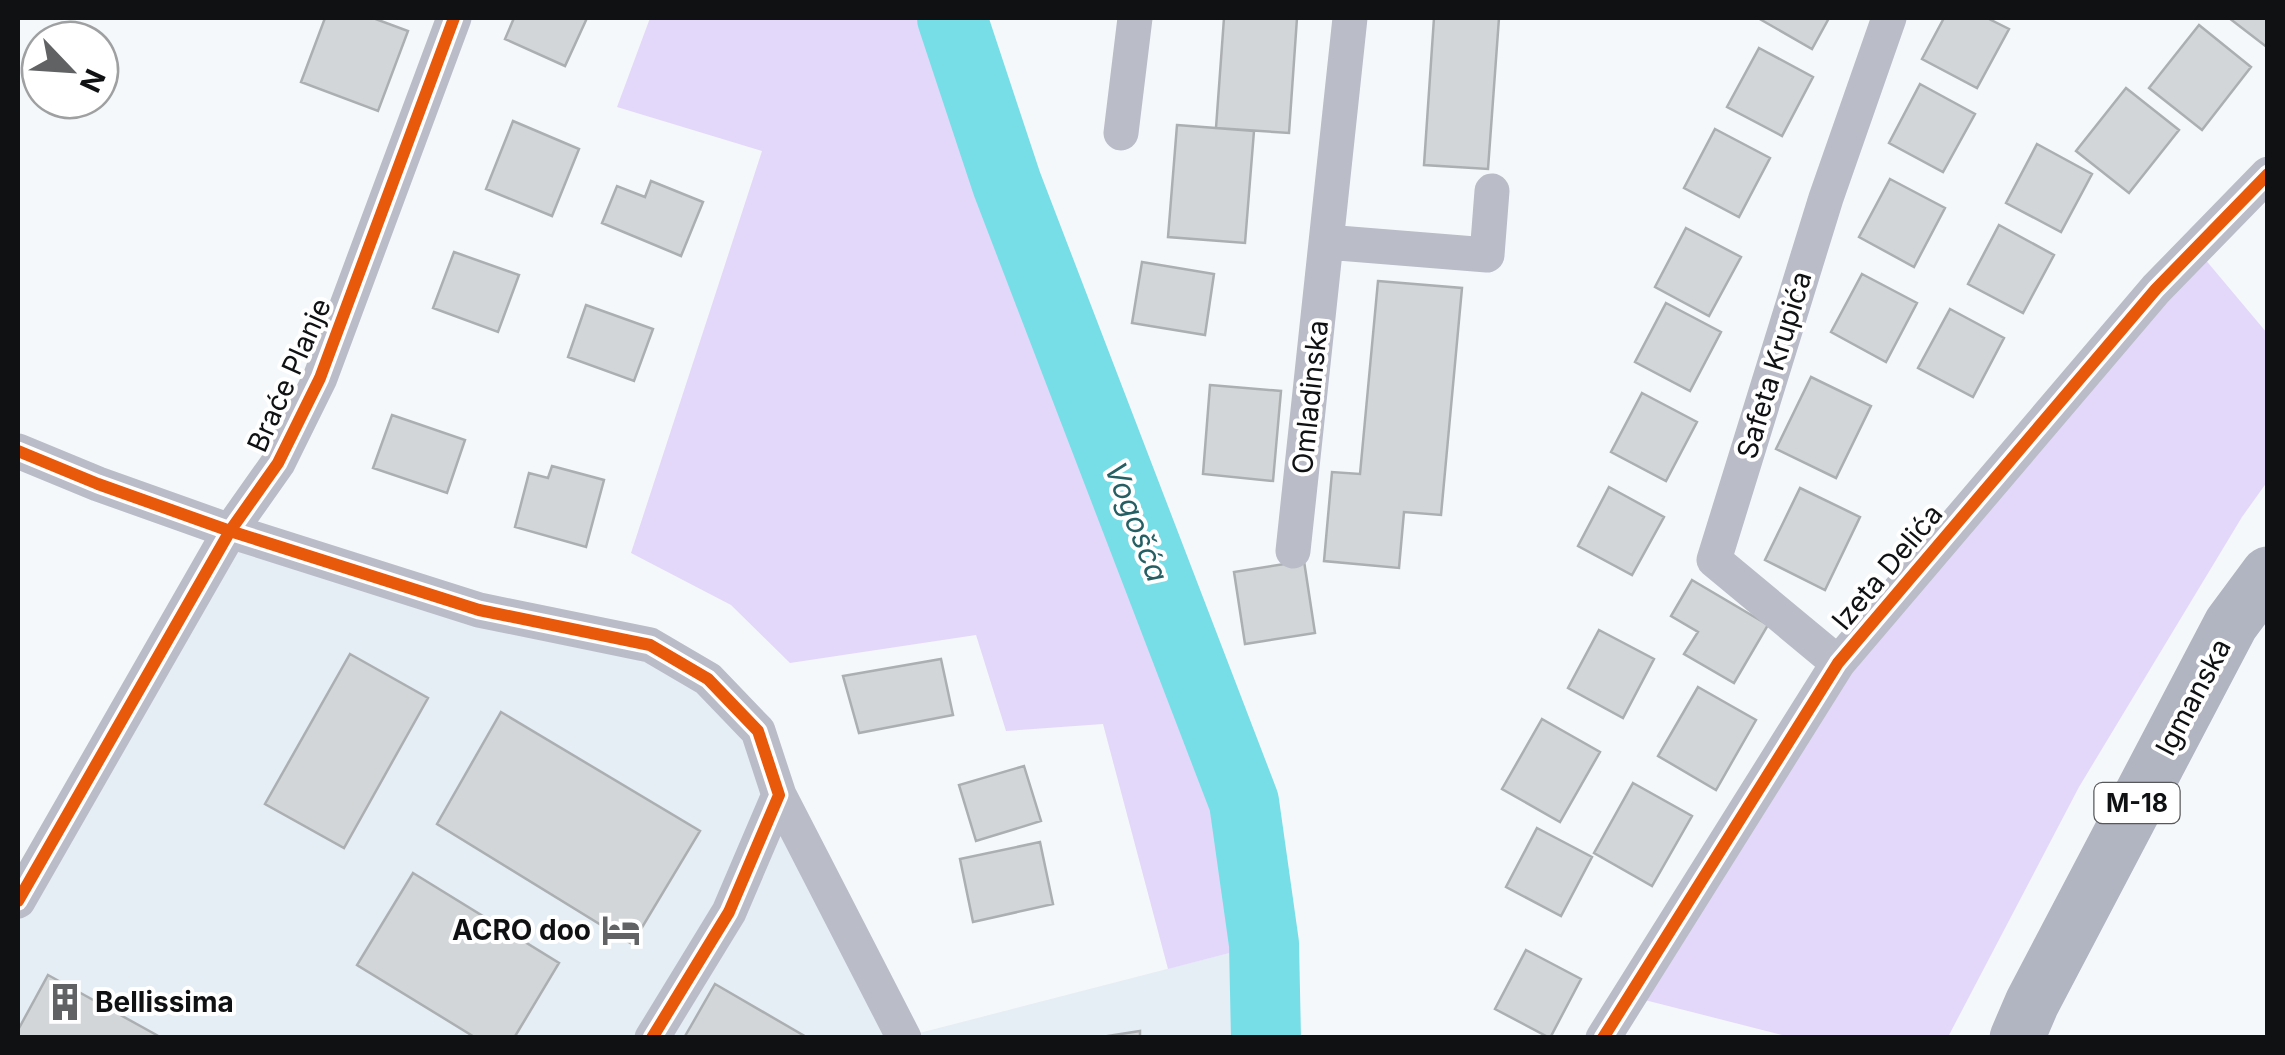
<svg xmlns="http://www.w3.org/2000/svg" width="2285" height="1055" viewBox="0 0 2285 1055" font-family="Inter,sans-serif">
	<rect width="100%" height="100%" fill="#f5f8fb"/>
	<path fill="#e5edf5" d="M230 531 650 645 758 731 904 1037 1264 944 1266 1037 18 1038V901Z"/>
	<path fill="#e3d8fa" d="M650 18H952L1007 184 1244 802 1264 944 1168 969 1103 724 1006 731 976 635 790 663 731 605 631 553 762 151 617 107Z
		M2204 258 2267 333V482L2242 517 2079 787 1948 1037H1790L1629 996 1838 663Z"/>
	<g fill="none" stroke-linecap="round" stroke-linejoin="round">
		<path stroke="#77dee7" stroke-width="70" d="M952 18 1007 184 1244 802 1264 944 1266 1038"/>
	</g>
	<path fill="#d3d6d8" stroke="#acafb2" stroke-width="2.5" d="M325 18H373L408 31 378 111 301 82Z
		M514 18H587L565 66 505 39Z
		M1224 18H1297L1289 133 1216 128Z
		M1434 18H1499L1488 169 1424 165Z
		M1758 18H1829L1812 49Z
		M1944 18H1987L2009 29 1977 88 1922 59Z
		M2229 18H2268V48Z
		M2199 25 2251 67 2202 130 2149 88Z
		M1759 48 1813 77 1782 136 1727 107Z
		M1920 84 1975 114 1943 172 1889 143Z
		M2126 88 2179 130 2129 193 2076 151Z
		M513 121 579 149 552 216 486 189Z
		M1177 125 1254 131 1245 243 1168 237Z
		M1715 129 1770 158 1739 217 1684 188Z
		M2037 144 2092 174 2061 232 2006 203Z
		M1890 179 1945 208 1914 267 1859 237Z
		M651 181 703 202 681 256 602 223 617 186 645 197Z
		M1999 225 2054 255 2023 313 1968 284Z
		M1686 228 1741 257 1709 316 1655 287Z
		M454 252 519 275 498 332 433 308Z
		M1142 262 1214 274 1205 335 1132 323Z
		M1862 274 1917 303 1886 362 1831 332Z
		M1378 281 1462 288 1441 515 1404 512 1399 568 1324 561 1332 472 1360 474Z
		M1666 303 1721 332 1690 391 1635 362Z
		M586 305 653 329 634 381 568 357Z
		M1950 309 2004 338 1973 397 1918 368Z
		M1811 377 1871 406 1836 478 1776 449Z
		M1210 385 1281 391 1273 481 1203 474Z
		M1642 393 1697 422 1666 481 1611 452Z
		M392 415 465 440 447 493 373 468Z
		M552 466 604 480 586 547 515 527 529 473 548 478Z
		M1609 487 1664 517 1632 575 1578 546Z
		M1800 488 1860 517 1825 590 1765 560Z
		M1304 561 1315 633 1245 644 1234 572Z
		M1692 580 1768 625 1734 683 1684 654 1698 632 1671 616Z
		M1599 630 1654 659 1623 718 1568 688Z
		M350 654 428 698 344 848 265 804Z
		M941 659 953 715 859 733 843 676Z
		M1698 687 1756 720 1716 790 1658 756Z
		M501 712 700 831 632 944 437 824Z
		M1542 719 1600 752 1560 822 1502 789Z
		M1024 766 1041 821 976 841 959 785Z
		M1633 783 1692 816 1652 886 1594 853Z
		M1537 828 1592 857 1561 916 1506 887Z
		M1040 842 1053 904 973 922 960 859Z
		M413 873 559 963 514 1038H476L357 965Z
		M1526 950 1581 979 1550 1038 1495 1009Z
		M48 975 162 1038H18V1030Z
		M715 984 808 1038H684Z
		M1140 1031V1038H1095Z"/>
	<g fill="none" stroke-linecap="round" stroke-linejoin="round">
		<path stroke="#babcc8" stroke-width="35" d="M1121 133 1135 18
			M1326 242 1487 255 1492 191
			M18 451 98 484 230 531 479 610 650 645 708 679 758 731 779 795 729 912 652 1038
			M1293 551 1350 18
			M1838 663 1714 560 1826 198 1889 18
			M779 795 904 1038
			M18 901 230 531 278 463 320 378 454 18
			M1603 1038 1838 663 2156 289 2268 174"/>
		<path stroke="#b1b4c1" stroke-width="55" d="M2017 1038 2032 1003 2231 624 2268 574"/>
		<g stroke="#fff" stroke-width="19">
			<path id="cycleway" d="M18 451 98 484 230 531 479 610 650 645 708 679 758 731 779 795 729 912 652 1038
				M18 901 230 531 278 463 320 378 454 18
				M1603 1038 1838 663 2156 289 2268 174"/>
		</g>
		<use href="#cycleway" stroke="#e8590c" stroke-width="12"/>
	</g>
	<defs>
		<g id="hotel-bare" transform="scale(3)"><path d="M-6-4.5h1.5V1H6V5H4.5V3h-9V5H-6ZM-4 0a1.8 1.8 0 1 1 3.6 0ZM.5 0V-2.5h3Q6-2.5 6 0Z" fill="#606264" stroke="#fff" stroke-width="2.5" paint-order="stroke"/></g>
		<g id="building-bare" transform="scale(3)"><path d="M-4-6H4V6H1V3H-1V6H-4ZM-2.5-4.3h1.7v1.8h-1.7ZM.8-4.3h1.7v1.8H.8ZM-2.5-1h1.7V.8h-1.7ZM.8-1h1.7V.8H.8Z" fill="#606264" stroke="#fff" stroke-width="2.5" paint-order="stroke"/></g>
	</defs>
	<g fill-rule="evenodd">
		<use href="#hotel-bare" x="621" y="930"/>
		<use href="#building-bare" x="65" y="1002"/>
	</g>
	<g text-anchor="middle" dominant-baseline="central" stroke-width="8" stroke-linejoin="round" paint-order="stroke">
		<rect fill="#fff" stroke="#57585a" stroke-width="2.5" x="2094.5" y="783" width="85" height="40" rx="8"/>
		<g font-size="25" font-weight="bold" fill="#0f1113">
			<text x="2137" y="803">M-18</text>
		</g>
		<g font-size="28" fill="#0f1113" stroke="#fff">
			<text transform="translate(1774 365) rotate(-73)">Safeta Krupića</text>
			<text transform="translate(289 375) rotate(-66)">Braće Planje</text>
			<text transform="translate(1310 397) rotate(-84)">Omladinska</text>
			<text transform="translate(1887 567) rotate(-50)">Izeta Delića</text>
			<text transform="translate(2193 697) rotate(-62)">Igmanska</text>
		</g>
		<g font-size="28" font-weight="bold" fill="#0f1113" stroke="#fff" text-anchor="end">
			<text x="591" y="930">ACRO doo</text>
			<text x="95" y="1002" text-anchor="start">Bellissima</text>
		</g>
		<g font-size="30" font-style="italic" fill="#255f64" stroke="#fff">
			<text transform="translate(1137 522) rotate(69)">Vogošća</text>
		</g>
	</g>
	<rect width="2285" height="1055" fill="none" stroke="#0f1113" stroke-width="40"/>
	<g transform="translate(70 70) rotate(115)"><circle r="48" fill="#ffffff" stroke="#9fa0a1" stroke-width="2.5"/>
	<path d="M0-8L18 38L0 25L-18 38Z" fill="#606264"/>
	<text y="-15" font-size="28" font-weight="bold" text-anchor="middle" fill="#0f1113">N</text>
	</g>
</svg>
